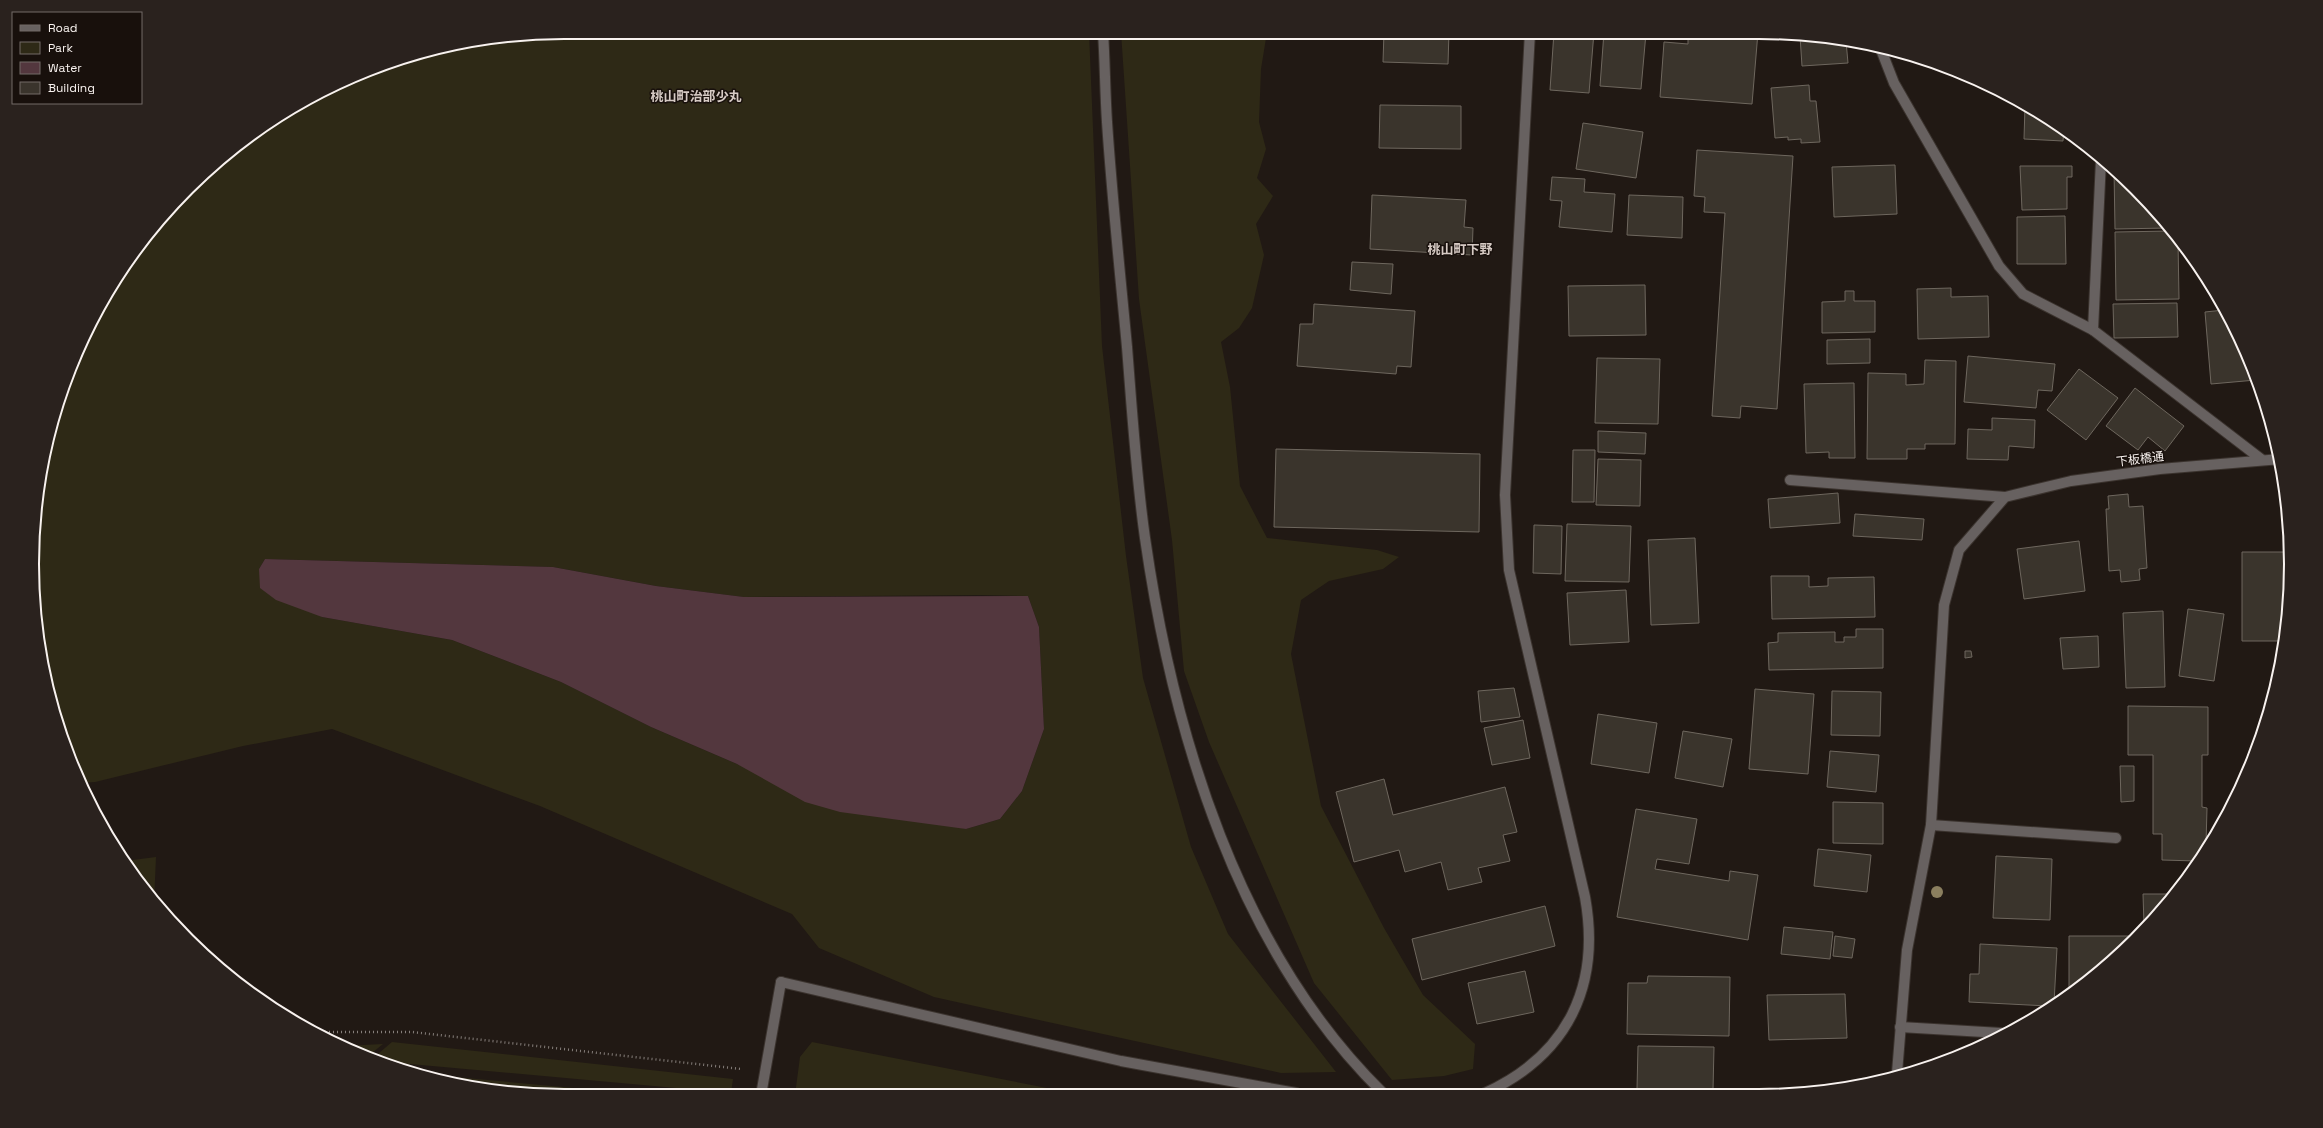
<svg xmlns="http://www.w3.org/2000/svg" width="2323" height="1128" viewBox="0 0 2323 1128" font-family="'Space Grotesk','Noto Sans JP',sans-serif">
	<rect width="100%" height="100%" fill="#211914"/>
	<path fill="#2e2916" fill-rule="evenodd" d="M564 32H1089L1102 346 1126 556 1143 678 1191 847 1228 934 1336 1072 1281 1073 934 997 819 948 792 914 540 806 332 729 243 746 95 782 80 783 60 735 37 633 33 529 42 460 72 361 122 269 164 213 240 142 298 103 393 60 460 42ZM265 559 553 567 656 586 744 597 980 595 1028 596 1039 627 1044 729 1022 791 1000 819 966 829 737 764 651 727 561 682 452 640 322 617 259 569Z
		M1121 32H1267L1261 69 1259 122 1266 149 1257 178 1273 196 1256 224 1264 255 1252 308 1239 328 1221 342 1230 387 1240 486 1267 538 1377 550 1399 557 1383 569 1329 581 1301 600 1291 654 1321 806 1384 928 1423 995 1475 1044 1473 1069 1444 1076 1392 1080 1314 983 1209 742 1184 671 1172 540 1139 299Z
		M156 857 154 902 142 888 125 861Z
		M392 1042 733 1079 731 1093 410 1064 404 1069 372 1059Z
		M812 1042 1078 1094 795 1095 800 1057Z
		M383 1044 367 1057 343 1046Z
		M422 1074 661 1096H564L460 1086Z"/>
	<path fill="#53373e" d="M265 559 553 567 656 586 744 597 1028 596 1039 627 1044 729 1022 791 1000 819 966 829 840 812 805 802 737 764 651 727 561 682 452 640 322 617 276 600 260 588 259 569Z"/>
	<path fill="#3a342c" stroke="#6e675e" d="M1384 32H1449L1448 64 1383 62Z
		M1554 32H1594L1589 93 1550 90Z
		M1604 32 1646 33 1641 89 1600 86Z
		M1688 32 1723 34V32H1758L1752 104 1660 97 1664 42 1688 44Z
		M1800 36 1846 41 1848 63 1802 66Z
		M1809 85 1810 101H1816L1820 142 1801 143V139L1788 140V137L1775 138 1771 88Z
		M1380 105 1461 106V149L1379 148Z
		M2025 106 2055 122 2064 129 2063 141 2024 139Z
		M1583 123 1643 132 1636 178 1576 169Z
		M1697 150 1793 156 1777 409 1741 406 1740 418 1712 416 1725 213 1704 212 1705 197 1694 196Z
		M1895 165 1897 214 1834 217 1832 167Z
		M2020 166H2072V177H2067V209L2022 210Z
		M2114 170 2135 188 2168 228 2115 229Z
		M1552 177 1585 179 1584 192 1615 194 1612 232 1559 227 1562 201 1550 200Z
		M1372 195 1466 200 1464 227 1473 228 1472 255 1370 249Z
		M1629 195 1683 197 1682 238 1627 235Z
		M2065 216 2066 264H2017V217Z
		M2171 231 2178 241 2179 299 2116 300 2115 232Z
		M1352 262 1393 264 1391 294 1350 290Z
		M1645 285 1646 335 1569 336 1568 286Z
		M1951 288V297L1988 296 1989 337 1918 339 1917 289Z
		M1845 291H1854V301H1875V332L1822 333V302L1845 301Z
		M2177 303 2178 337 2114 338 2113 304Z
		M1314 304 1415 311 1411 367 1397 366 1396 374 1297 366 1300 324H1313Z
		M2224 310 2251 361 2256 380 2211 384 2205 312Z
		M1870 339V363L1827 364V340Z
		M1968 356 2055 364 2052 391 2038 390 2036 408 1964 402Z
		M1597 358 1660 359 1658 424 1595 423Z
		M1925 360 1956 361 1955 444H1925V449H1907V459H1867L1868 373 1906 374V385L1924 384Z
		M2079 369 2118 398 2086 440 2047 410Z
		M1854 383 1855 458H1829V452L1806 453 1804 384Z
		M2135 388 2184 426 2165 451 2148 437 2138 450 2106 426Z
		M1992 418 2035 420 2034 448 2009 446 2008 460 1967 459 1968 429 1992 430Z
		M1598 431 1646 433 1645 454 1598 452Z
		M1276 449 1480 454 1479 532 1274 527Z
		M1573 450H1595L1594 502H1572Z
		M1598 459 1641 460 1640 506 1596 505Z
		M1838 493 1840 523 1770 528 1768 499Z
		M2128 494 2129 507 2143 506 2147 568 2139 569 2140 580 2121 582 2120 570 2109 571 2106 509H2109L2108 496Z
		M1855 514 1924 519 1922 540 1853 536Z
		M1567 524 1631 526 1629 582 1565 581Z
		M1534 525 1562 526 1561 574 1533 573Z
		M1695 538 1699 623 1651 625 1648 540Z
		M2079 541 2085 591 2024 599 2017 549Z
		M2242 552H2290L2291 564 2283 641H2242Z
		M1771 576H1809V587L1828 586V578L1874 577 1875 617 1772 619Z
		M1626 590 1629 642 1570 645 1567 593Z
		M2188 609 2224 614 2214 681 2179 676Z
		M2163 611 2165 687 2126 688 2123 613Z
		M1856 629H1883V668L1769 670 1768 643 1778 642V633L1835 632V642H1844V637H1856Z
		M2098 636 2099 667 2063 669 2060 638Z
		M1965 651H1971L1972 657 1965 658Z
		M1514 688 1520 717 1481 722 1478 691Z
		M1755 689 1814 694 1808 774 1749 769Z
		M1832 691 1881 692 1880 736 1831 735Z
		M2128 706 2208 707V755H2202V807L2207 808 2206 844 2197 861 2162 860V834H2153V755H2128Z
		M1598 714 1657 723 1649 773 1591 764Z
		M1523 720 1530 758 1492 765 1484 728Z
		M1683 731 1732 739 1723 787 1675 778Z
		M1830 751 1879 755 1876 792 1827 787Z
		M2120 766H2134V801L2121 802Z
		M1384 779 1393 815 1505 787 1517 832 1503 835 1510 861 1478 868 1482 882 1448 890 1441 862 1405 872 1399 850 1354 862 1336 792Z
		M1833 802 1883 803V844L1833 843Z
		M1636 809 1697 819 1689 864 1657 859 1655 869 1729 881 1730 871 1758 875 1748 940 1617 917Z
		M1818 849 1871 855 1867 892 1814 886Z
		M1996 856 2052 859 2050 920 1993 918Z
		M2143 894H2171V898L2144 925Z
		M1545 906 1555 946 1422 980 1412 939Z
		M1784 927 1833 932 1830 959 1781 954Z
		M1835 936 1855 939 1852 958 1833 956Z
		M2069 936H2133L2081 987H2069Z
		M1980 944 2057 948 2054 1003 2048 1006 1969 1002 1970 974H1979Z
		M1525 971 1534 1012 1477 1024 1468 983Z
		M1648 976 1730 977 1729 1036 1627 1034 1628 983H1647Z
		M1845 994 1847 1038 1769 1040 1767 995Z
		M1638 1046 1714 1047 1713 1090 1710 1092H1680V1090L1637 1089Z"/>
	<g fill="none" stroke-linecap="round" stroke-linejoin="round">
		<g stroke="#3b332e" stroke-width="12">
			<path id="service" d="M1103 32C1105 62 1105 92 1107 122 1112 197 1120 272 1127 347 1132 410 1136 475 1145 538 1173 733 1238 951 1383 1093
				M1880 47 1894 83 1999 266 2023 294 2093 330
				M1790 480 2005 497
				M1931 825 2116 838
				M1900 1027 2001 1033
				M761 1095 781 982"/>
		</g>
		<g stroke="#3b332e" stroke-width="12">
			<path id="minor" d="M2101 160 2093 330 2261 459
				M1897 1073 1907 950 1931 825 1944 605 1959 550 2005 497 2071 481 2160 469 2281 459"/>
		</g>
		<g stroke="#3b332e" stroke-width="12">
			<path id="tertiary" d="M781 982 1121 1061 1296 1093
				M1485 1093C1568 1055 1601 986 1585 897L1509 570 1505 495 1530 32"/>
		</g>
		<path stroke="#857e7a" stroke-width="2.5" stroke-dasharray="1 3" stroke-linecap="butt" d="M317 1032H412L741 1069"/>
		<use href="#service" stroke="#676160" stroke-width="10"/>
		<use href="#minor" stroke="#676160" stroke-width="10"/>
		<use href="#tertiary" stroke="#676160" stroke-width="10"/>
	</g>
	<circle fill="#8b7f5f" cx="1937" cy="892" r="6"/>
	<g text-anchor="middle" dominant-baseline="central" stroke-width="3" stroke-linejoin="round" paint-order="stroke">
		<g font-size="12" fill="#f8f2ef" stroke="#18100c">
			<text transform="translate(2140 459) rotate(-7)">下板橋通</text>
		</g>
		<g font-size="13" font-weight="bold" fill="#d6cac4" stroke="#18100c">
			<text x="696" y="96">桃山町治部少丸</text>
			<text x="1460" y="249">桃山町下野</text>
		</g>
	</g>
	<path d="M0 0H2323V1128H0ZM564 39H1759A525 525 0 0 1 2284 564V564A525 525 0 0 1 1759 1089H564A525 525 0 0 1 39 564V564A525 525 0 0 1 564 39Z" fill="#2a221e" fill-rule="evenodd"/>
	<path fill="none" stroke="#f8f2ef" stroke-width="2" d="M564 39H1759A525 525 0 0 1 2284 564V564A525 525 0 0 1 1759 1089H564A525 525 0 0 1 39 564V564A525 525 0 0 1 564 39Z"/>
	<rect x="12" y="12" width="130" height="92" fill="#18100c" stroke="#726a67"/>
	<rect x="20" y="25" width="20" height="6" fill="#676160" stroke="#726a67"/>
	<text x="48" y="32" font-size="12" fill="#f8f2ef">Road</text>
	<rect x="20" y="42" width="20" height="12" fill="#2e2916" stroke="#726a67"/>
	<text x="48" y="52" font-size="12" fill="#f8f2ef">Park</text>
	<rect x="20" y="62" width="20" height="12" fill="#53373e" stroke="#726a67"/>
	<text x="48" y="72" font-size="12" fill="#f8f2ef">Water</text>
	<rect x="20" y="82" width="20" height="12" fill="#3a342c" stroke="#726a67"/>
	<text x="48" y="92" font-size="12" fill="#f8f2ef">Building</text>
</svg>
